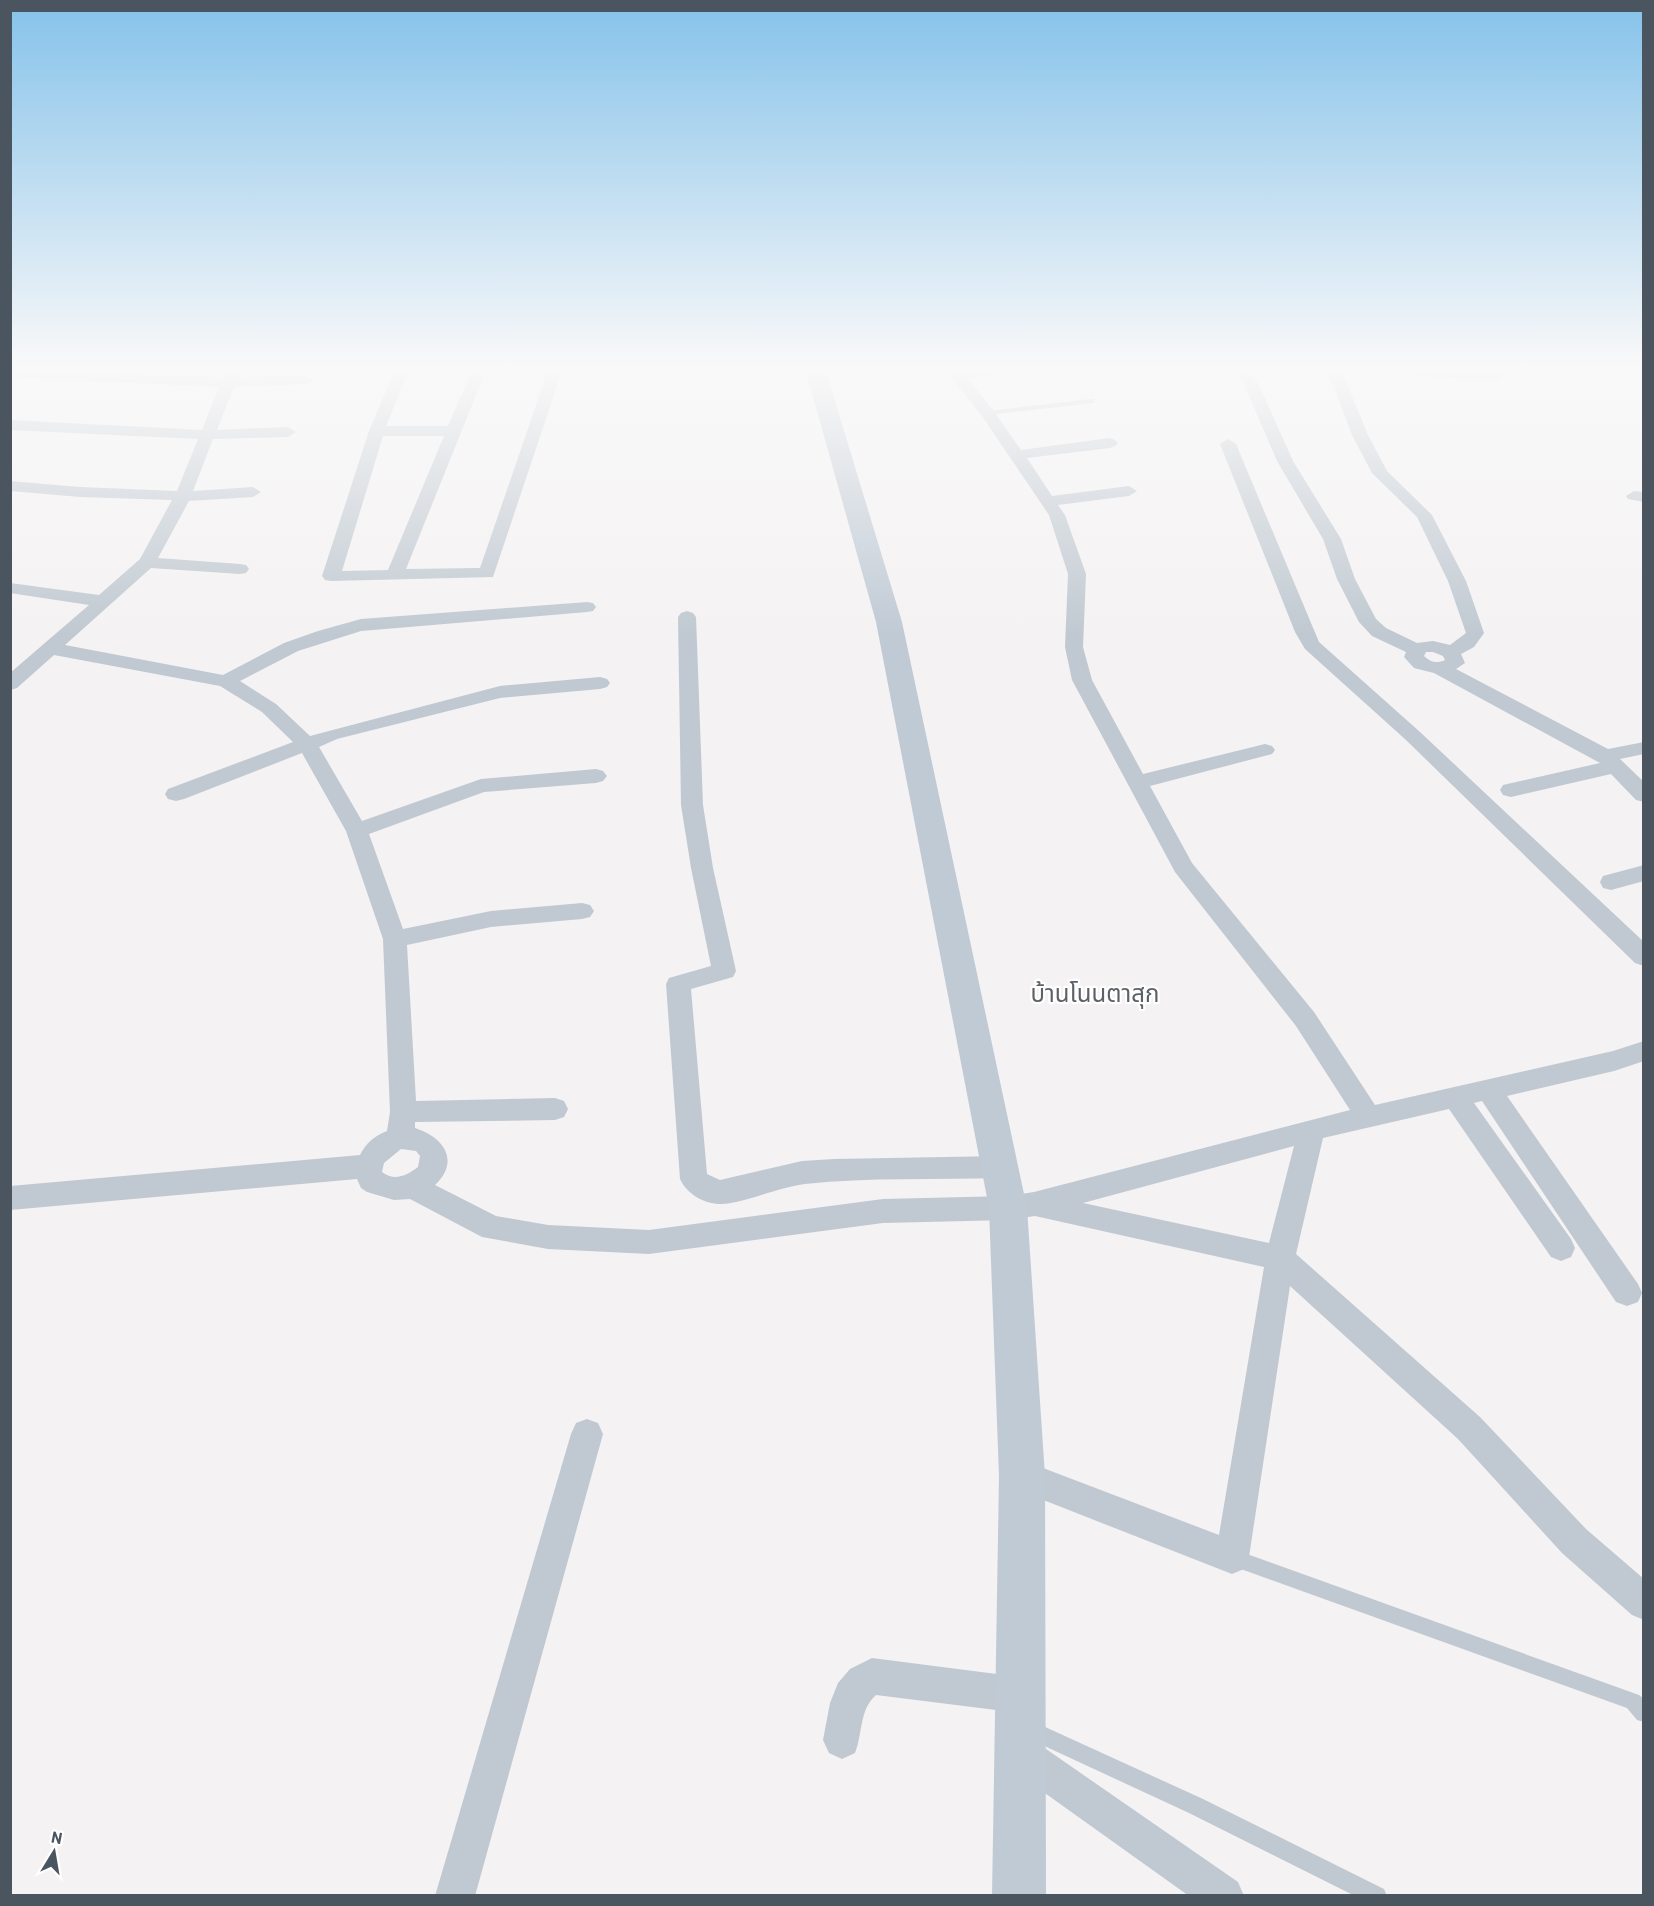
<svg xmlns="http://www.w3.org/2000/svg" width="1654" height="1906" viewBox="0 0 1654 1906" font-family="Barlow,'Noto Sans Thai',sans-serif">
	<rect width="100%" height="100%" fill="#f4f2f2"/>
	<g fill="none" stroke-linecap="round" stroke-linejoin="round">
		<path fill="#c0c9d1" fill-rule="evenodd" d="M1091 399H1094V403L988 415 984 413 988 411Z
			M1233 1549 1639 1695 1644 1699V1722L1637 1720 1627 1708 1227 1564 1224 1558 1227 1552Z
			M1032 1721 1203 1799 1384 1889 1387 1896H1355L1189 1813 1025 1737 1023 1730 1025 1723Z"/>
		<path fill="#c0c9d1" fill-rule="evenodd" d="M227 368H241L237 378 307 376 314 380 307 384 234 387 217 430 288 427 296 432 288 437 213 439 193 491 253 487 261 492 253 497 189 501 158 558 240 564 246 565 249 569 246 573 240 574 151 568 65 645 223 675 284 643 318 631 361 619 587 602 593 603 596 607 593 611 587 612 361 631 298 651 240 681 276 704 310 736 500 686 600 677 607 679 610 683 607 687 600 689 500 698 337 739 319 747 362 821 481 779 596 769 603 771 607 776 603 781 596 783 484 792 369 834 403 929 491 911 582 903 590 905 594 911 590 917 582 919 491 927 407 945 416 1101 555 1098 564 1101 568 1109 564 1117 555 1120 415 1122V1128C443 1137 461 1160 435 1185L496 1216 548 1225 649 1230 883 1199 1008 1196 1034 1192 1350 1110 1296 1026 1175 872 1072 680 1065 647 1068 574 1049 515 982 416 944 368H958L961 370 1027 368 1020 372 967 378 993 410 1021 450 1110 438 1115 440 1118 443 1115 446 1110 448 1027 458 1052 496 1129 486 1137 491 1129 496 1058 505 1065 515 1086 574 1083 647 1092 680 1143 774 1265 744 1272 746 1275 750 1272 754 1150 786 1192 863 1314 1012 1375 1105 1613 1051 1644 1041V1061L1614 1071 1507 1096 1638 1284 1642 1293 1638 1302 1627 1306 1616 1302 1482 1101 1474 1103 1571 1239 1575 1248 1571 1257 1561 1261 1551 1257 1449 1109 1323 1138 1296 1254 1480 1417 1586 1529 1644 1579V1620L1632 1615 1562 1553 1458 1439 1290 1286 1249 1557 1244 1569 1232 1574 1010 1487 1006 1476 1010 1465 1022 1460 1219 1535 1264 1267 1035 1216 1008 1220 883 1223 649 1254 548 1249 482 1237 410 1199 394 1200 367 1192 361 1188 357 1179 10 1210V1186L360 1155C366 1143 374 1136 387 1131L390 1112 383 939 346 831 302 753 184 799 176 801 168 799 165 794 168 789 293 742 262 712 220 686 54 655 17 688 10 690V673L89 605 10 593V583L99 595 140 559 172 500 80 497 10 491V481L80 487 177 491 198 439 10 430V420L202 430 219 387 10 377V369L223 378ZM1294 1146 1269 1243 1083 1203ZM401 1149 416 1151 420 1156 418 1167C407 1175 395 1182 382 1172L384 1163Z
			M396 368H410L386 426H448L473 368H487L406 569 480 568 549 368H563L493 577 331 581 325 580 322 576 369 431ZM383 436H444L388 570 342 571Z
			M1232 368H1246L1258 383 1293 461 1341 539 1355 579 1376 619 1386 628 1417 643 1433 641 1450 645 1466 633 1448 581 1417 517 1372 473 1352 435 1333 384 1323 368H1337L1347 384 1368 435 1387 471 1432 515 1466 581 1484 633 1474 647 1461 654 1465 663 1456 669 1608 749 1644 742V754L1620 759 1644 782V802L1636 800 1611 774 1511 797 1503 795 1500 790 1503 785 1600 763 1434 673 1414 668 1404 657 1406 652 1372 636 1359 622 1337 579 1323 539 1277 461 1244 384ZM1433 652 1443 656 1445 660C1437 664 1430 662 1424 656L1426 652Z
			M1414 368 1497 372 1504 376 1497 380 1424 377 1419 376Z
			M1228 439 1236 444 1319 642 1420 732 1644 942V966L1635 963 1406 740 1305 649 1295 632 1220 444Z
			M1634 491 1644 492V502L1628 499 1626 496Z
			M687 611 693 613 696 617 703 805 713 868 736 971 733 977 691 989 707 1174 720 1180 802 1161 834 1159 1001 1156 1011 1159 1015 1167 1011 1175 1001 1178C936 1180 869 1177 805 1184 779 1187 745 1203 721 1204 704 1204 687 1194 680 1179L666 984 669 978 711 966 691 868 681 805 678 617 681 613Z
			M1644 865V881L1611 890 1603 888 1600 882 1603 876Z
			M587 1419 598 1423 603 1434 475 1896H435L571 1434 576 1423Z
			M872 1658 1020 1677 1033 1682 1038 1695 1033 1708 1020 1713 876 1695C859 1710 863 1733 855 1753L842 1759 829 1753 823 1740 830 1703 838 1683 850 1669Z
			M1020 1734 1033 1740 1238 1882 1244 1896H1189L1007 1766 1001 1753 1007 1740Z"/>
		<path fill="#c0cad5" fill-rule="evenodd" d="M805 368H825L902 622 1027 1208 1045 1476 1046 1896H992L999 1476 989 1208 876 622Z"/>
	</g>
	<linearGradient id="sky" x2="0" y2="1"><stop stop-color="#85c2ea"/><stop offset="0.58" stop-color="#faf9f9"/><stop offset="1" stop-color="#faf9f9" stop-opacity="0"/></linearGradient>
	<rect width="1654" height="635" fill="url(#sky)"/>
	<g text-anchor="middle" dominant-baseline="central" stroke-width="4.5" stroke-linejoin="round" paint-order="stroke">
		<g font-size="24" fill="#5e6267" stroke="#fff">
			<text x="1095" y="992">บ้านโนนตาสุก</text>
		</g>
	</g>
	<rect width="1654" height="1906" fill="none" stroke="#4a5560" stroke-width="24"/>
	<g transform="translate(54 1852) rotate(11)" stroke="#ffffff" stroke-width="4.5" paint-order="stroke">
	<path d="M0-4.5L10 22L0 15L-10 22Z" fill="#4a5560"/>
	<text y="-9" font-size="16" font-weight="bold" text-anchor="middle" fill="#4a5560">N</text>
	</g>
</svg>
